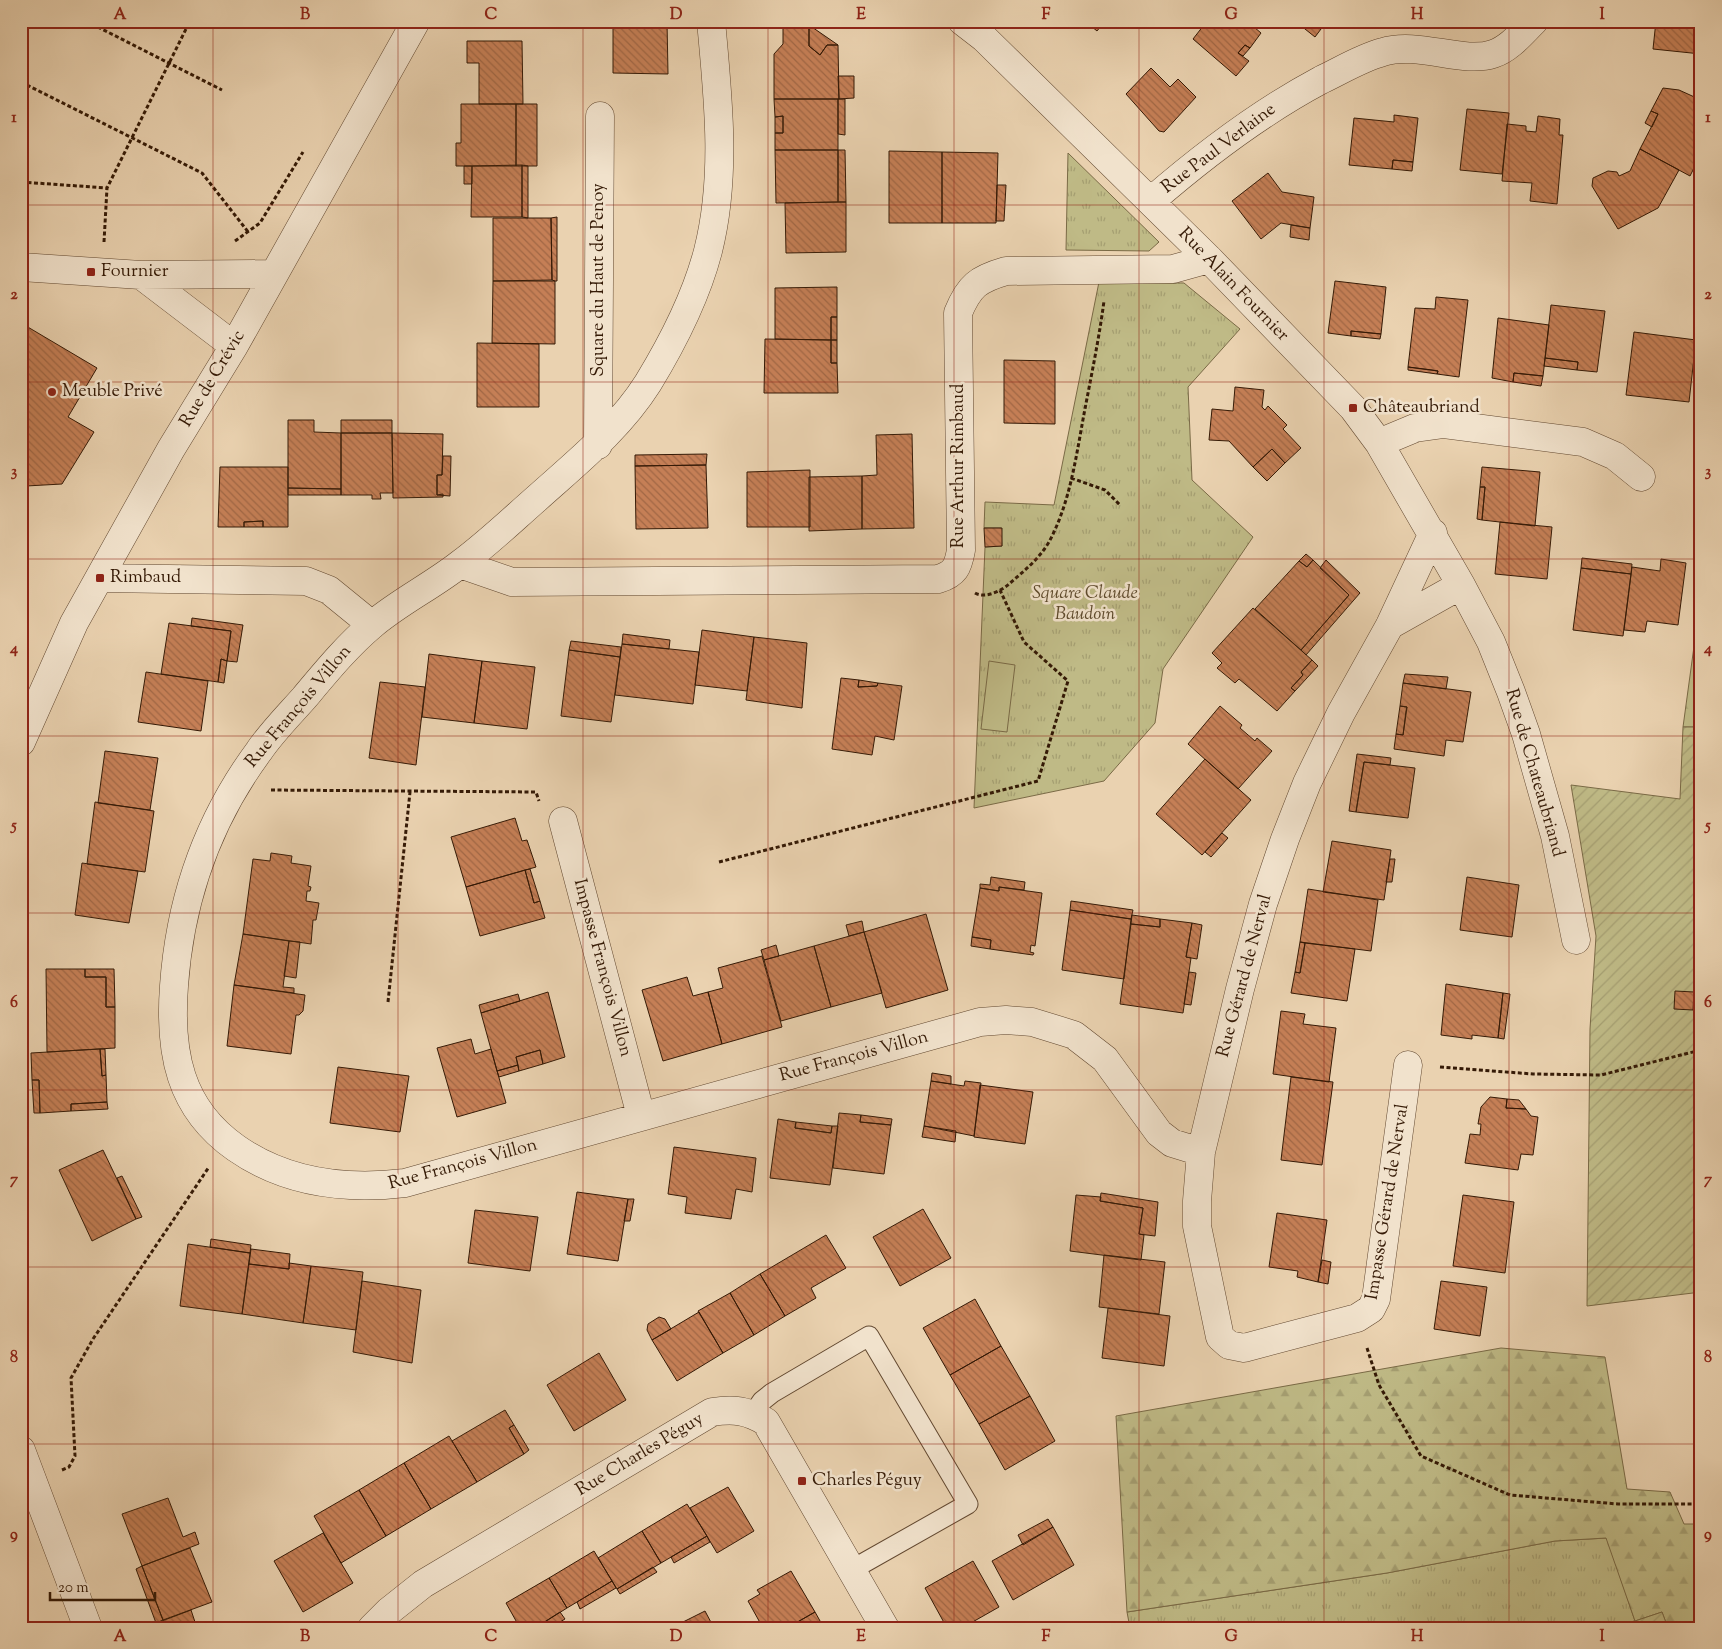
<svg xmlns="http://www.w3.org/2000/svg" width="1722" height="1649" viewBox="0 0 1722 1649" font-family="'Sorts Mill Goudy',serif">
	<defs>
		<pattern id="grass-tufts" width="24" height="20" patternUnits="userSpaceOnUse" patternTransform="scale(1.25)"><rect width="24" height="20" fill="#bfba86"/><path d="M3 7l-1-3M5 7V3M7 7l1-3M15 17l-1-3M17 17v-4M19 17l1-3" fill="none" stroke="#a59f72"/></pattern>
		<pattern id="forest-firs" width="22" height="20" patternUnits="userSpaceOnUse" patternTransform="scale(1.25)"><rect width="22" height="20" fill="#bfba86"/><path d="M5 1l3.5 6h-7zM16 11l3.5 6h-7z" fill="#a59f72"/></pattern>
		<pattern id="garden-furrows" width="10" height="10" patternUnits="userSpaceOnUse" patternTransform="scale(1.25)"><rect width="10" height="10" fill="#bfba86"/><path d="M-1 1l2-2M0 10L10 0M9 11l2-2" fill="none" stroke="#a59f72"/></pattern>
		<pattern id="building-back-hatch" width="6" height="6" patternUnits="userSpaceOnUse" patternTransform="scale(1.25)"><rect width="6" height="6" fill="#c57f56"/><path d="M-1 5l2 2M0 0l6 6M5-1l2 2" fill="none" stroke="#a16745"/></pattern>
	</defs>
	<rect width="100%" height="100%" fill="#ead2b0"/>
	<filter id="stains"><feTurbulence type="fractalNoise" baseFrequency=".004" numOctaves="4"/><feColorMatrix values="0 0 0 0 .2 0 0 0 0 .09 0 0 0 0 .02 0 0 0 .5 -.17"/></filter>
	<radialGradient id="worn" r=".72"><stop offset=".6" stop-color="#630" stop-opacity="0"/><stop offset="1" stop-color="#630" stop-opacity=".3"/></radialGradient>
	<path fill="url(#grass-tufts)" stroke="#7a6a46" d="M1068 153 1159 242 1149 251 1066 250Z
		M1099 282 1184 283 1240 329 1188 387 1192 480 1253 537 1163 669 1155 723 1104 781 974 808 985 547 1002 546 1001 528H984L985 502 1054 505Z
		M1607 1538 1635 1621 1601 1628H1130L1127 1612 1387 1573 1555 1541Z"/>
	<path fill="url(#forest-firs)" stroke="#7a6a46" d="M1701 595V727H1683Z
		M1501 1348 1605 1357 1627 1489 1670 1492 1684 1524H1701V1628H1668L1662 1612 1635 1621 1606 1538 1555 1541 1387 1573 1127 1612 1116 1416Z"/>
	<path fill="url(#garden-furrows)" stroke="#7a6a46" d="M1683 727H1701V1292L1587 1306 1590 1029 1596 936 1571 785 1680 799Z
		M1662 1612 1668 1628H1601L1635 1621Z"/>
	<path fill="#bfba86" stroke="#7a6a46" d="M989 661 1015 665 1007 732 981 729Z"/>
	<path fill="url(#building-back-hatch)" stroke="#351a06" d="M613 21H667L668 74 613 73Z
		M1085 21H1105L1097 31Z
		M1207 21H1247L1261 33 1250 48 1245 45 1238 53 1249 61 1236 76 1193 39Z
		M1295 21H1327L1315 37Z
		M1656 21H1701V54L1653 49Z
		M783 25H809V46L820 55 827 45H838L839 99H774V54L783 44Z
		M809 25 838 45H827L820 55 809 46Z
		M467 41H522L523 104H479V63H467Z
		M1245 45 1250 48 1243 56 1238 53Z
		M1151 68 1170 87 1178 79 1196 97 1164 132 1159 131 1126 94Z
		M838 76H854V98L839 99Z
		M1663 88 1679 90 1701 100V154L1690 176 1640 149 1658 114 1651 111Z
		M774 99H838V150H775V133H783V116L775 117Z
		M838 99H845V135L838 134Z
		M461 104H516V166H456V143H461Z
		M516 104H537V166H516Z
		M1467 109 1509 113 1502 174 1460 170Z
		M1651 111 1658 114 1652 127 1645 123Z
		M1394 115 1418 118 1413 162 1393 160 1392 169 1349 165 1354 118 1394 122Z
		M783 116V133H775V117Z
		M1538 116 1560 119 1559 135H1563L1557 204 1530 201 1532 183 1502 181 1507 124 1526 126V131L1536 132Z
		M1640 149 1679 170 1658 208 1618 229 1592 186 1593 178 1608 171 1617 172 1619 176 1630 171Z
		M775 150H838V202L776 203Z
		M838 150H845L846 202H838Z
		M889 151 942 152V223H889Z
		M942 152 998 153 996 223H942Z
		M1393 160 1413 162 1412 171 1392 169Z
		M522 165 528 166V218L522 217Z
		M522 165V217H471L472 166Z
		M464 166H472V184H464Z
		M1268 173 1282 192 1314 197 1310 228 1281 223 1261 239 1232 201Z
		M997 185H1006L1004 221H996Z
		M838 202H846V252L786 253 785 203Z
		M557 217V281H555L552 280 551 218Z
		M493 218H551L552 280 493 281Z
		M1291 225 1310 228 1309 240 1290 237Z
		M493 281H555V344L492 343Z
		M1335 281 1386 287 1381 334 1351 331V336L1328 333Z
		M837 287V317H831V340L775 339V288Z
		M1436 297 1468 300 1459 377 1437 374 1438 371 1408 367 1415 308 1435 309Z
		M1551 305 1605 311 1597 372 1577 370 1578 362 1545 358Z
		M831 317H837V340H831Z
		M1498 318 1549 325 1543 376 1514 373 1513 382 1492 378Z
		M21 323 97 368 68 417 94 432 62 484 26 486 21 494Z
		M1351 331 1381 334 1380 339 1351 336Z
		M1634 332 1696 340 1689 402 1626 395Z
		M765 339 831 340V363H837L838 393H764Z
		M831 340H837V363H831Z
		M477 343 539 344V407H477Z
		M1545 358 1578 362 1577 370 1544 366Z
		M1004 360 1055 361V424L1004 423Z
		M1408 367 1432 370 1438 371 1437 374 1408 370Z
		M1514 373 1543 376 1541 386 1513 382Z
		M1235 387 1264 390 1262 407 1265 410 1268 406 1287 425 1283 429 1301 448 1285 463 1272 449 1253 467 1229 441 1209 440 1212 409 1233 411Z
		M288 420H314V432L341 433V489L288 488Z
		M341 420H392V433H341Z
		M341 433H392L393 493H380L381 499H372V495H341Z
		M392 433 443 434 442 475H437V495L443 494V497L393 498Z
		M912 434 914 528 862 529V476L877 475 876 435Z
		M1272 449 1285 463 1267 481 1253 467Z
		M707 454 706 465 635 466V455Z
		M443 456H451L450 496 437 495V475H442Z
		M706 465 708 528 636 529 635 466Z
		M220 467H288V527H263V521L244 522V527H218Z
		M1482 467 1540 472 1535 526 1482 520 1485 487H1480Z
		M810 470V527H747V472Z
		M862 476V529L809 531V477Z
		M1480 487H1485L1482 520 1477 519Z
		M288 488 341 489V495H288Z
		M263 521V527H244V522Z
		M1500 522 1552 527 1547 579 1495 574Z
		M984 528H1002V546L985 547Z
		M1306 554 1313 560 1307 567 1299 561Z
		M1582 558 1632 564 1631 574 1581 568Z
		M1661 559 1686 563 1678 625 1647 621 1645 632 1624 630 1632 567 1660 571Z
		M1313 560 1349 595 1301 650 1255 609 1299 561 1307 567Z
		M1326 560 1360 593 1306 655 1301 650 1349 595 1320 568Z
		M1581 568 1631 574 1623 636 1573 630Z
		M1253 608 1312 660 1301 672 1303 675 1291 688 1295 691 1277 711 1239 679 1235 683 1217 668 1222 663 1212 653Z
		M192 618 243 625 237 662 227 661 231 631 191 626Z
		M169 623 231 631 227 661 221 659 218 682 161 674Z
		M702 630 754 637 747 691 695 685Z
		M623 634 670 640 669 649 622 644Z
		M754 637 807 643 802 708 746 700Z
		M571 641 621 647 620 657 569 650Z
		M622 644 699 652 693 704 615 695Z
		M569 650 620 657 611 722 561 716Z
		M429 654 482 661 474 723 422 717Z
		M221 659 227 661 224 683 218 682Z
		M1312 660 1318 666 1295 691 1291 688 1303 675 1301 672Z
		M482 661 535 667 527 729 474 723Z
		M146 672 208 681 201 731 138 722Z
		M1405 674 1448 677 1446 689 1403 683Z
		M841 678 859 680 858 687 877 686 878 683 902 686 894 740 875 736 872 755 832 749Z
		M859 680 878 683 877 686 858 687Z
		M380 682 425 687 416 765 369 758Z
		M1403 683 1471 692 1463 742 1446 740 1444 756 1394 749 1396 734 1403 735 1406 711 1407 707 1400 706Z
		M1220 706 1242 725 1240 728 1255 741 1257 738 1272 751 1238 789 1188 744Z
		M1400 706 1407 707 1403 735 1396 734Z
		M105 751 158 758 150 810 98 803Z
		M1357 754 1391 758 1390 765 1364 762 1356 812 1349 811Z
		M1205 759 1251 800 1202 855 1156 814Z
		M1364 762 1415 768 1408 818 1356 812Z
		M95 802 154 811 145 872 87 864Z
		M515 818 522 841 527 840 536 867 466 887 451 837Z
		M1222 833 1228 838 1211 857 1205 852Z
		M1332 841 1391 850 1384 900 1323 892Z
		M271 853 292 856 291 863 311 866 308 886 311 887 310 891H307L306 901 319 903 316 920H313L311 944 243 934 253 859 270 861Z
		M1390 859H1395L1392 882H1386Z
		M82 863 138 871 129 923 75 915Z
		M530 869 540 901 534 903 525 870Z
		M525 870 534 903 540 901 545 918 480 936 466 887Z
		M991 877 1025 882 1024 890 999 887V891L980 888V884L990 885Z
		M1467 877 1519 885 1512 937 1460 930Z
		M999 887 1042 893 1035 946 1031 945 1030 952 1034 953 1033 955 990 949 991 940 972 937 980 888 999 891Z
		M1308 889 1378 900 1371 951 1300 942Z
		M1071 901 1133 910 1131 919 1070 910Z
		M1070 910 1131 919 1124 979 1062 970Z
		M926 914 948 990 886 1008 864 932Z
		M1132 915 1160 919V927L1131 924Z
		M1160 919 1192 923 1186 957 1191 958 1183 1013 1120 1004 1131 924 1160 927Z
		M862 921 864 932 849 936 846 925Z
		M1192 923 1202 925 1197 959 1186 957Z
		M864 932 882 993 831 1007 814 946Z
		M243 934 289 941 283 987 294 988V993L234 985Z
		M972 937 991 940 990 949 971 946Z
		M289 941 300 942 296 978 284 976Z
		M1300 942 1305 943 1300 973 1295 972Z
		M1305 943 1355 949 1347 1001 1291 993 1295 972 1300 973Z
		M776 945 779 956 764 960 761 950Z
		M814 946 831 1007 781 1021 764 960Z
		M762 956 782 1027 722 1044 708 992 723 988 718 968Z
		M46 969H85V977H106V1007H115V1048L47 1052Z
		M85 969H114L115 1007H106V977H85Z
		M1189 972 1196 973 1191 1005 1184 1004Z
		M687 977 693 996 708 992 722 1044 663 1061 642 990Z
		M1446 984 1503 993 1498 1038 1472 1035V1039L1441 1035Z
		M234 985 305 995 303 1011 299 1015H296L291 1054 227 1046Z
		M1675 991 1694 992 1693 1010 1674 1009Z
		M548 992 565 1057 543 1064 540 1050 516 1057 518 1065 497 1071 481 1013Z
		M1503 993 1510 994 1504 1039 1498 1038Z
		M518 994 520 1001 481 1013 479 1005Z
		M1281 1011 1305 1014 1303 1024 1336 1028 1329 1082 1273 1074Z
		M471 1039 475 1054 491 1049 506 1103 457 1117 437 1048Z
		M100 1049 102 1076 106 1075 107 1102 71 1104V1111L40 1113 39 1080H32L31 1053Z
		M100 1049H105L106 1075 102 1076Z
		M540 1050 543 1064 519 1071 516 1057Z
		M518 1065 519 1071 499 1077 497 1071Z
		M338 1067 409 1076 400 1132 330 1123Z
		M932 1073 951 1076V1084L931 1081Z
		M1291 1077 1333 1082 1322 1165 1281 1160Z
		M32 1080H39L40 1113H34Z
		M931 1081 964 1086 965 1081 981 1083 974 1136 924 1126Z
		M980 1085 1033 1092 1025 1144 974 1137Z
		M1490 1097 1507 1099 1506 1108 1526 1109 1531 1116 1538 1117 1533 1155 1521 1154 1518 1170 1465 1163 1470 1134 1480 1135 1481 1124H1478L1481 1107Z
		M1507 1099 1519 1100 1526 1109 1506 1108Z
		M107 1102 108 1109 71 1111V1104Z
		M839 1113 861 1115 860 1122 891 1125 884 1174 833 1168Z
		M861 1115 892 1119 891 1125 860 1122Z
		M778 1119 796 1122 795 1128 803 1129 831 1133 832 1126H838L830 1185 770 1178Z
		M796 1122 832 1126 831 1133 795 1128Z
		M924 1126 956 1131 955 1142 922 1137Z
		M674 1147 756 1158 752 1192 736 1189 731 1219 685 1213 687 1197 668 1194Z
		M103 1150 136 1219 92 1241 59 1170Z
		M122 1176 142 1217 136 1219 117 1178Z
		M577 1192 628 1199 618 1261 567 1254Z
		M1101 1193 1158 1202 1155 1236 1139 1234 1143 1208 1100 1201Z
		M1076 1195 1101 1197 1100 1201 1143 1208 1139 1234 1144 1235 1141 1260 1070 1251Z
		M1463 1195 1514 1202 1505 1273 1453 1266Z
		M628 1199H634L630 1221H624Z
		M923 1209 951 1258 900 1286 873 1237Z
		M475 1210 538 1217 530 1271 468 1263Z
		M1277 1213 1327 1220 1318 1282 1297 1277 1298 1271 1269 1267Z
		M826 1235 846 1268 811 1288 816 1298 785 1316 760 1274Z
		M211 1239 251 1245 250 1253 210 1247Z
		M188 1244 250 1253 242 1314 180 1306Z
		M251 1249 290 1254 289 1269 249 1264Z
		M1104 1255 1165 1262 1159 1314 1099 1307Z
		M1322 1260 1331 1262 1328 1284 1318 1282Z
		M289 1263 311 1266 303 1323 242 1314 249 1264 289 1269Z
		M311 1266 363 1272 356 1330 303 1323Z
		M760 1274 785 1316 754 1335 730 1293Z
		M362 1281 421 1290 412 1363 353 1352Z
		M1441 1281 1487 1287 1480 1336 1434 1329Z
		M730 1293 754 1335 723 1353 698 1311Z
		M975 1299 1001 1346 950 1375 923 1328Z
		M1108 1308 1170 1316 1164 1366 1102 1358Z
		M699 1312 723 1353 677 1381 652 1340Z
		M659 1317 665 1319 671 1329 652 1340 647 1330 648 1324Z
		M1001 1346 1030 1396 979 1424 950 1375Z
		M599 1353 626 1400 574 1431 547 1385Z
		M1030 1396 1055 1441 1005 1470 979 1424Z
		M505 1410 514 1425 509 1428 524 1454 477 1482 452 1441Z
		M514 1425 529 1450 524 1454 509 1428Z
		M449 1436 477 1482 431 1509 404 1463Z
		M404 1463 431 1509 386 1536 359 1490Z
		M728 1487 754 1531 717 1553 690 1508Z
		M359 1490 386 1536 341 1563 314 1516Z
		M168 1498 183 1537 195 1532 199 1544 142 1566 122 1514Z
		M687 1504 707 1536 661 1563 642 1531Z
		M1048 1519 1053 1527 1023 1545 1018 1535Z
		M1053 1527 1074 1565 1013 1600 992 1561Z
		M642 1531 661 1563 617 1589 598 1558Z
		M323 1533 353 1583 303 1612 274 1561Z
		M707 1536 710 1542 674 1563 671 1557Z
		M190 1548 212 1602 163 1620 142 1566Z
		M594 1551 612 1581 567 1608 549 1578Z
		M973 1561 999 1607 962 1628H947L925 1588Z
		M142 1566 163 1620 156 1623 136 1569Z
		M653 1567 657 1572 620 1594 617 1589Z
		M791 1571 815 1612 787 1628H763L748 1601 760 1594 757 1590Z
		M549 1578 567 1608 535 1628H520L506 1603Z
		M612 1581 616 1588 580 1609 577 1602Z
		M191 1610 197 1628H146V1627Z
		M705 1611 714 1628H671Z
		M560 1612 565 1619 550 1628H535Z
		M815 1612 824 1628H787Z"/>
	<g fill="none" stroke-linecap="round" stroke-linejoin="round">
		<g stroke="#624830" stroke-width="21">
			<path id="service" d="M753 1414 762 1401 772 1393 869 1336 968 1504 853 1569"/>
		</g>
		<g stroke="#624830" stroke-width="29">
			<path id="minor" d="M711 21C718 97 727 176 708 251 696 297 673 342 648 383 619 429 576 463 536 499 511 521 487 544 460 564 432 586 399 602 372 625 347 646 325 673 304 698 289 715 272 732 259 751 208 820 180 900 174 986 169 1052 179 1108 236 1148 286 1183 346 1190 405 1183L980 1022 1006 1020 1032 1022 1074 1035 1105 1059 1159 1133 1172 1143 1201 1152
				M962 21 984 38 1209 259 1353 408 1379 443 1461 585 1491 642 1511 692 1526 734 1555 836 1576 940
				M1151 201C1204 155 1259 113 1321 80 1342 70 1361 58 1383 52 1418 41 1463 64 1493 54 1509 49 1522 33 1534 21
				M21 267 141 275 272 274
				M141 275 234 346
				M1379 443 1415 428 1444 424 1583 442 1615 456 1641 477
				M598 445 600 116
				M460 564 512 582 938 579C955 574 958 567 961 550L958 313C969 286 978 279 1006 271L1173 269 1209 259
				M100 578 306 581 329 590 372 625
				M1390 625 1461 585
				M21 742 74 623 171 449 234 346 416 21
				M563 821 641 1116
				M1408 1065 1376 1299 1371 1309 1357 1318 1244 1348 1229 1345 1220 1337 1197 1226V1201L1201 1152 1240 989 1263 904 1285 839 1307 783 1341 713 1390 625 1433 533
				M21 1450 88 1628
				M372 1628 389 1611 423 1584 712 1412C733 1409 748 1410 766 1422L885 1628"/>
		</g>
		<path stroke="#351a06" stroke-width="3" stroke-dasharray="4 2.5" stroke-linecap="butt" d="M86 21 222 90
			M21 82 202 173 249 233
			M21 182 107 188
			M235 241 260 223 303 152
			M104 242 107 188 190 21
			M1071 478 1105 490 1120 505
			M975 593C985 599 1001 591 1009 584 1024 571 1039 559 1049 542 1070 503 1076 457 1084 414 1091 377 1099 339 1104 301
			M271 790 536 792 539 801
			M719 862 1038 781 1068 681 1024 642 1000 590
			M388 1002 410 792
			M1440 1067 1533 1074 1601 1075 1701 1050
			M1367 1348 1379 1385 1421 1456 1510 1495 1618 1504H1701
			M62 1470 69 1467 75 1456 71 1378 93 1339 209 1167"/>
		<use href="#service" stroke="#f1e2cc" stroke-width="19"/>
		<use href="#minor" stroke="#f1e2cc" stroke-width="28"/>
	</g>
	<path fill="none" stroke="#8f2418" stroke-width="1" stroke-opacity="0.55" d="M213 21V1628M398 21V1628M583 21V1628M768 21V1628M954 21V1628M1139 21V1628M1324 21V1628M1509 21V1628M21 205H1701M21 382H1701M21 559H1701M21 736H1701M21 913H1701M21 1090H1701M21 1267H1701M21 1444H1701"/>
	<g fill="#8f2418" stroke="#f1e2cc" stroke-width="2">
		<rect x="86" y="267" width="10" height="10" rx="2.5"/>
		<circle cx="52" cy="392" r="5"/>
		<rect x="1348" y="403" width="10" height="10" rx="2.5"/>
		<rect x="95" y="573" width="10" height="10" rx="2.5"/>
		<rect x="797" y="1476" width="10" height="10" rx="2.5"/>
	</g>
	<g text-anchor="middle" dominant-baseline="central" stroke-width="5" stroke-linejoin="round" paint-order="stroke">
		<g font-size="18" fill="#351a06" stroke="#f1e2cc">
			<text transform="translate(1219 149) rotate(-37)">Rue Paul Verlaine</text>
			<text transform="translate(599 280) rotate(-90)">Square du Haut de Penoy</text>
			<text transform="translate(1233 285) rotate(46)">Rue Alain Fournier</text>
			<text transform="translate(213 379) rotate(-59)">Rue de Crévic</text>
			<text transform="translate(959 466) rotate(-90)">Rue Arthur Rimbaud</text>
			<text transform="translate(299 707) rotate(-50)">Rue François Villon</text>
			<text transform="translate(1534 773) rotate(74)">Rue de Chateaubriand</text>
			<text transform="translate(602 968) rotate(75)">Impasse François Villon</text>
			<text transform="translate(1245 976) rotate(-75)">Rue Gérard de Nerval</text>
			<text transform="translate(854 1057) rotate(-15)">Rue François Villon</text>
			<text transform="translate(463 1165) rotate(-15)">Rue François Villon</text>
			<text transform="translate(1388 1202) rotate(-81)">Impasse Gérard de Nerval</text>
			<text transform="translate(640 1455) rotate(-31)">Rue Charles Péguy</text>
		</g>
		<g font-size="18" fill="#351a06" stroke="#f1e2cc" text-anchor="start">
			<text x="101" y="272">Fournier</text>
			<text x="62" y="392">Meuble Privé</text>
			<text x="1363" y="408">Châteaubriand</text>
			<text x="110" y="578">Rimbaud</text>
			<text x="812" y="1481">Charles Péguy</text>
		</g>
		<g font-size="18" font-style="italic" fill="#5e4a2c" stroke="#f1e2cc">
			<text x="1085" y="594">Square Claude<tspan x="1085" dy="21">Baudoin</tspan></text>
		</g>
	</g>
	<rect width="1722" height="1649" fill="none" stroke="#ead2b0" stroke-width="55"/>
	<path d="M50 1592v8h105v-8" fill="none" stroke="#351a06" stroke-width="2.5"/>
	<text x="58" y="1592" font-size="15" fill="#351a06" stroke="#f1e2cc" stroke-width="4" paint-order="stroke">20 m</text>
	<rect x="28" y="28" width="1666" height="1594" fill="none" stroke="#8f2418" stroke-width="2"/>
	<g font-size="16" text-anchor="middle" font-weight="bold" fill="#8f2418">
		<text x="120" y="19">A</text>
		<text x="305" y="19">B</text>
		<text x="491" y="19">C</text>
		<text x="676" y="19">D</text>
		<text x="861" y="19">E</text>
		<text x="1046" y="19">F</text>
		<text x="1231" y="19">G</text>
		<text x="1417" y="19">H</text>
		<text x="1602" y="19">I</text>
		<text x="14" y="122">1</text>
		<text x="1708" y="122">1</text>
		<text x="14" y="299">2</text>
		<text x="1708" y="299">2</text>
		<text x="14" y="476">3</text>
		<text x="1708" y="476">3</text>
		<text x="14" y="653">4</text>
		<text x="1708" y="653">4</text>
		<text x="14" y="830">5</text>
		<text x="1708" y="830">5</text>
		<text x="14" y="1007">6</text>
		<text x="1708" y="1007">6</text>
		<text x="14" y="1184">7</text>
		<text x="1708" y="1184">7</text>
		<text x="14" y="1362">8</text>
		<text x="1708" y="1362">8</text>
		<text x="14" y="1539">9</text>
		<text x="1708" y="1539">9</text>
		<text x="120" y="1641">A</text>
		<text x="305" y="1641">B</text>
		<text x="491" y="1641">C</text>
		<text x="676" y="1641">D</text>
		<text x="861" y="1641">E</text>
		<text x="1046" y="1641">F</text>
		<text x="1231" y="1641">G</text>
		<text x="1417" y="1641">H</text>
		<text x="1602" y="1641">I</text>
	</g>
	<rect width="100%" height="100%" filter="url(#stains)"/>
	<rect width="100%" height="100%" fill="url(#worn)"/>
</svg>
